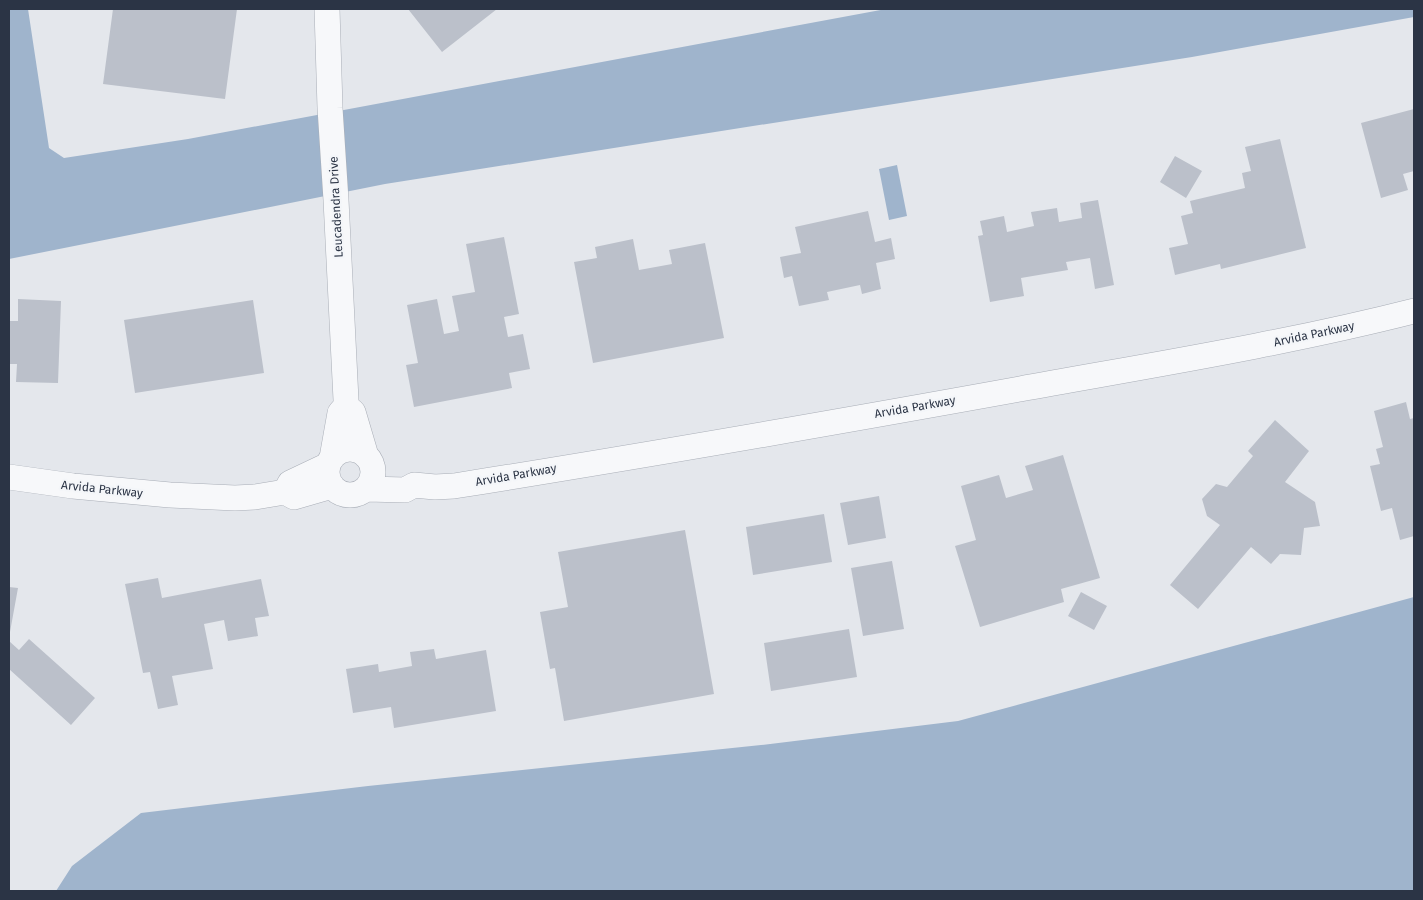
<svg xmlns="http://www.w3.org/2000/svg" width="1423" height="900" viewBox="0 0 1423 900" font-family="'Fira Sans',sans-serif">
	<rect width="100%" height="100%" fill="#e4e7ec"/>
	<path fill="#9fb4cc" d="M9 9H28L49 148 64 158 188 139 886 9H1414V17L1192 57 385 184 9 259Z
		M897 165 907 216 889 220 879 169Z
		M1414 597V891H56L72 866 141 813 368 786 761 745 958 721Z"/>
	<path fill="#bbc0ca" d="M113 9H237L225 99 103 84Z
		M408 9H497L442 52Z
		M1414 109V171L1403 174 1408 190 1381 198 1361 123Z
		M1280 139 1306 248 1221 269 1220 264 1175 275 1169 248 1188 244 1181 216 1193 213 1190 201 1245 188 1242 173 1251 171 1245 147Z
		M1175 156 1202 171 1186 198 1160 182Z
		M1098 200 1114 285 1095 289 1090 258 1066 262 1068 270 1021 278 1024 296 990 302 978 236 983 235 980 221 1004 216 1007 232 1034 226 1031 212 1057 208 1059 222 1082 218 1080 203Z
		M868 211 875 242 891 238 895 259 876 263 881 289 862 294 860 285 827 292 829 300 799 306 792 276 784 278 780 257 801 253 795 227Z
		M504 237 519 314 504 317 508 337 523 334 530 369 509 373 512 388 414 407 406 365 418 363 407 305 437 299 444 334 459 331 452 296 475 292 466 244Z
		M633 239 639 270 672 264 669 250 705 243 724 338 593 363 574 262 597 258 595 247Z
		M18 299 61 301 58 383 16 382 17 364H9V321H18Z
		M253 300 264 373 135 393 124 320Z
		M1406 402 1410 419 1414 418V536L1400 540 1392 508 1381 511 1370 466 1380 464 1376 449 1383 447 1374 411Z
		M1275 420 1309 451 1285 482 1315 502 1320 526 1304 528 1301 555 1280 554 1271 564 1251 547 1198 609 1170 585 1220 525 1207 516 1202 499 1216 484 1227 487 1253 456 1248 451Z
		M1063 455 1100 578 1061 589 1064 602 980 627 955 546 976 540 961 486 999 475 1006 498 1033 490 1025 466Z
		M879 496 886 538 848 545 840 503Z
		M824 514 832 562 753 575 746 527Z
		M685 530 714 694 564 721 555 668 550 669 540 612 568 607 558 552Z
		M892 561 904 629 863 636 851 568Z
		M158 578 162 598 261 579 269 616 255 618 258 636 228 641 224 620 204 624 213 669 172 676 178 705 158 709 150 672 143 673 125 584Z
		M9 587 18 588 10 632H9Z
		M1081 592 1107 606 1094 630 1068 616Z
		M849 629 857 677 771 691 764 643Z
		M29 639 95 698 71 725 9 669V641L19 650Z
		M434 649 436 659 486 650 496 711 394 728 391 707 353 713 346 669 378 664 379 672 412 666 410 652Z"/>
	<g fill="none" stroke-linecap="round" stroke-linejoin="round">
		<g stroke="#a9aeb7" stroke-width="26">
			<path id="minor" d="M327 9 330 108 336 200 346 400V406L353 412 366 456
				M327 472a23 23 0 1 1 46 0a23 23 0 1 1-46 0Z
				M332 458 340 413 346 406
				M9 477 73 486 170 495 235 498 255 497 285 492 294 497 332 486
				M367 489 405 490 414 485 435 487 454 486C643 456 832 423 1020 389 1152 365 1284 344 1414 311
				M285 492 290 483 328 465"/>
		</g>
		<use href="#minor" stroke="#f7f8fa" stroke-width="25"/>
	</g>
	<g text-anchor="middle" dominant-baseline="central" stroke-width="4.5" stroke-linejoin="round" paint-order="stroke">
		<g font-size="12" fill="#2b3445" stroke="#f4f6f9">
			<text transform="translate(336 207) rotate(-93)">Leucadendra Drive</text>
			<text transform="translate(1314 334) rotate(-12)">Arvida Parkway</text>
			<text transform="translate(915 407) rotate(-10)">Arvida Parkway</text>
			<text transform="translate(516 475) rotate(-10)">Arvida Parkway</text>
			<text transform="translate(102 489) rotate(6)">Arvida Parkway</text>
		</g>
	</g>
	<rect width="1423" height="900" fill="none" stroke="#2b3445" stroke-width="20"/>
</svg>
